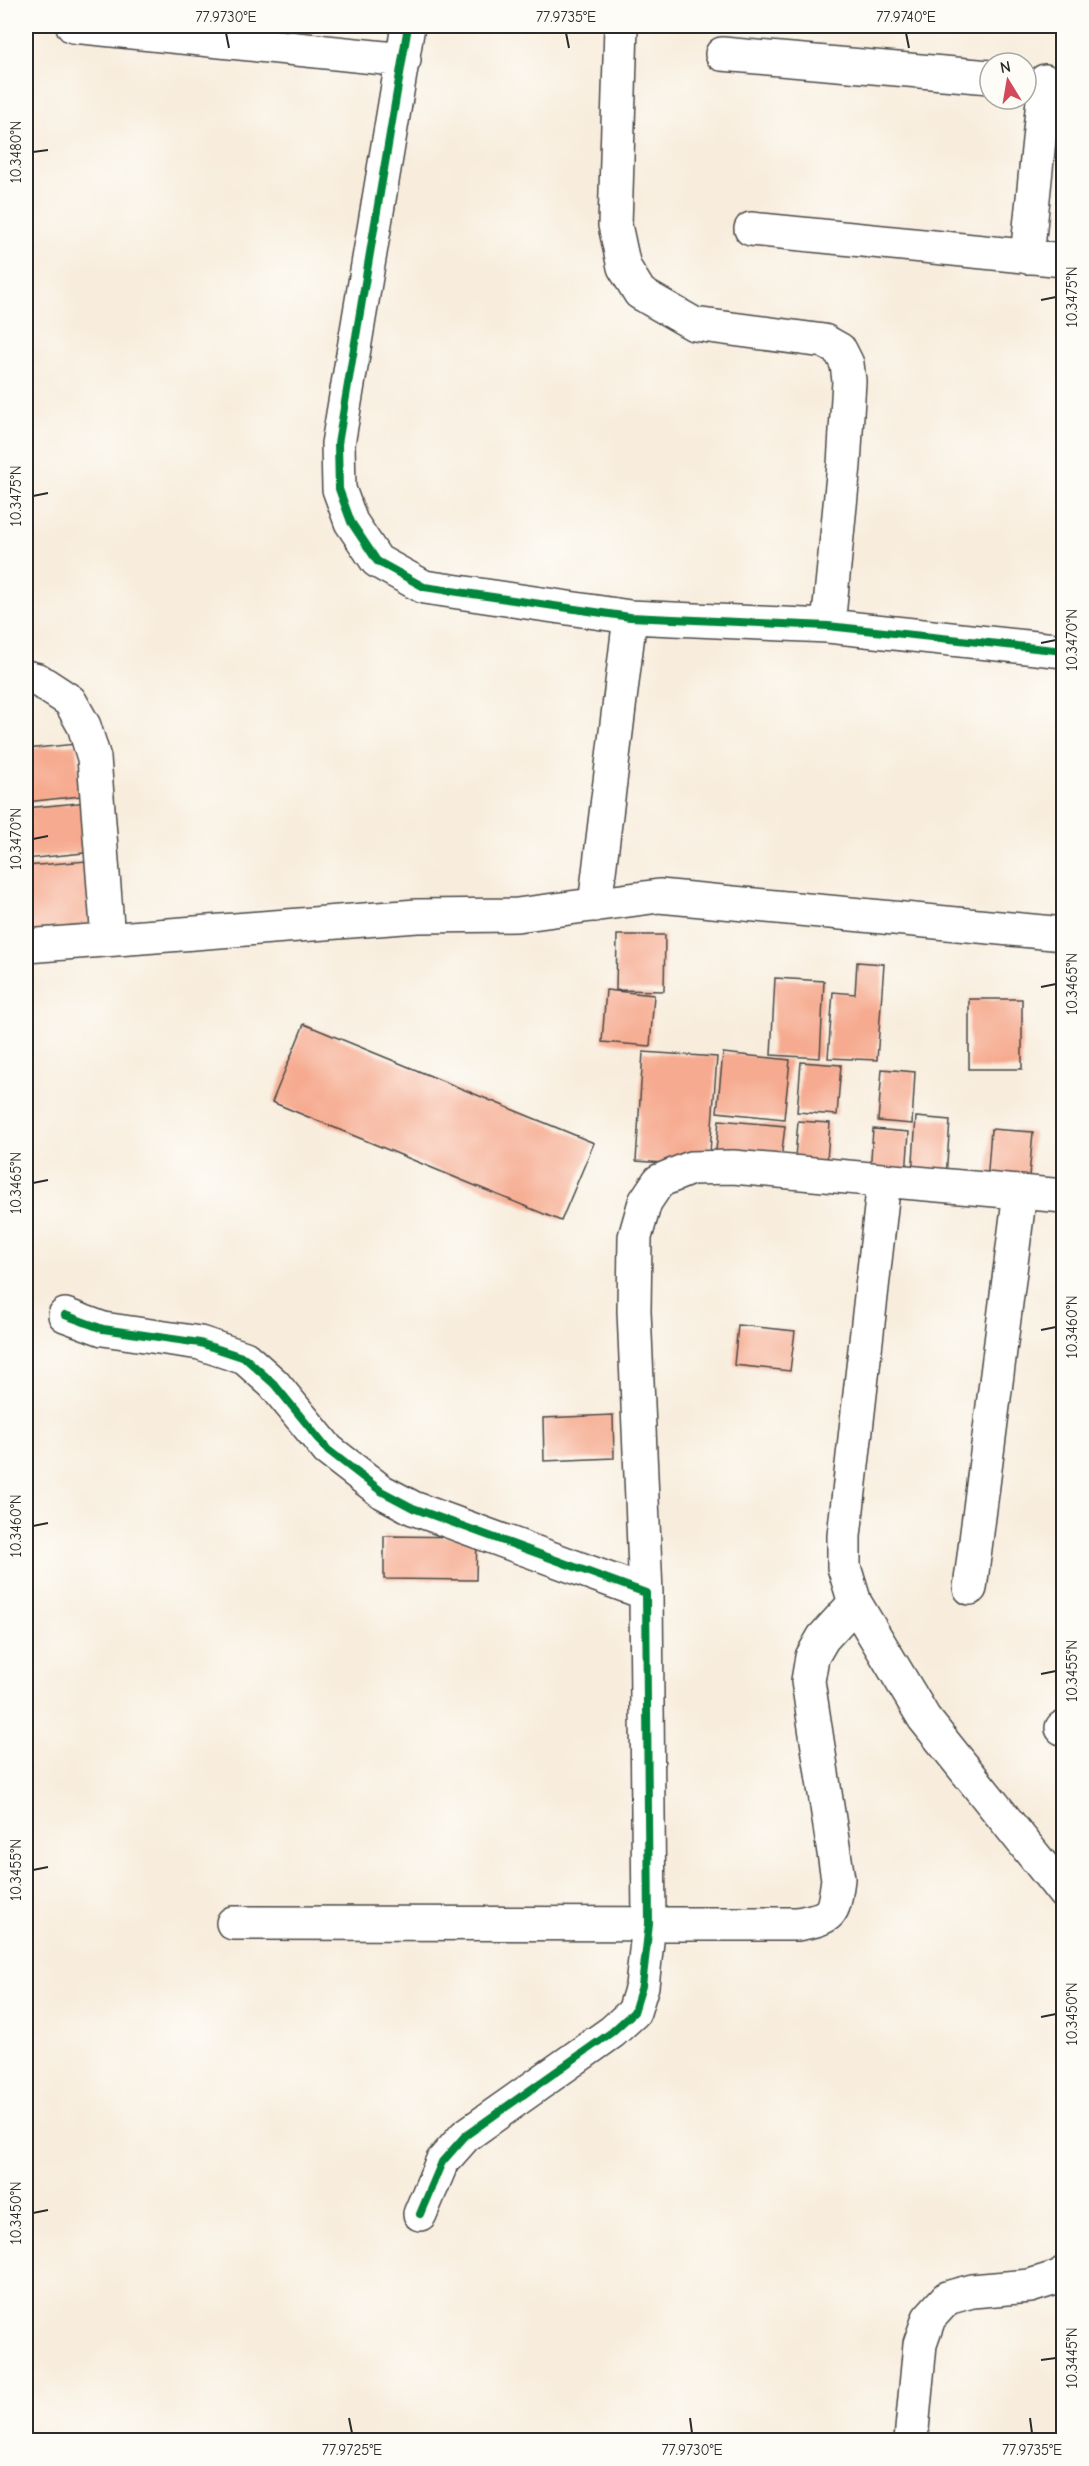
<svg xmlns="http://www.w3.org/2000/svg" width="1089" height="2466" viewBox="0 0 1089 2466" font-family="'Comic Neue',sans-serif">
	<rect width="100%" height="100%" fill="#fdfcf7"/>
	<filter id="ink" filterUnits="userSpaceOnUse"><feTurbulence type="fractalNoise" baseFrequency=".0167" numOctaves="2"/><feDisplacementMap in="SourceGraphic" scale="12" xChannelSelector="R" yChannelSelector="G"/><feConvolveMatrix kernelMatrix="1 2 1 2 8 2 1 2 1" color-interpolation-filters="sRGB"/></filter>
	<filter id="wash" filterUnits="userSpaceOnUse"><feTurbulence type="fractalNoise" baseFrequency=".008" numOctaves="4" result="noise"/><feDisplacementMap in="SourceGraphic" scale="24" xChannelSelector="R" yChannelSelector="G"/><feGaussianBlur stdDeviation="1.35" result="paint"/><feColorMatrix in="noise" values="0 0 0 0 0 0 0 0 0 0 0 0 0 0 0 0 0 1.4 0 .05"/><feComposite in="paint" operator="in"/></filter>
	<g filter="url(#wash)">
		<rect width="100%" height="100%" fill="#f8eddd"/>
		<g id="blocks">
			<path fill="#f6ab90" d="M76 744 81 796 26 802V749Z
				M88 802 93 852 26 859V808Z
				M87 861 93 929 26 936V866Z
				M617 935H665L664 991 616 990Z
				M857 962 884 964 877 1060 828 1058 833 992 855 994Z
				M775 978 824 981 820 1058 771 1055Z
				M606 990 654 995 650 1046 602 1042Z
				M969 999H1022V1069H969Z
				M304 1024 594 1143 561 1221 272 1102Z
				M643 1052 717 1057 709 1166 636 1161Z
				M723 1053 790 1060 784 1119 717 1112Z
				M801 1062 841 1065 837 1115 797 1112Z
				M882 1069 915 1072 912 1124 878 1121Z
				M916 1117 950 1120 946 1178 912 1175Z
				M719 1120 785 1126 780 1168 715 1161Z
				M798 1121 830 1123 826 1172 794 1170Z
				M873 1129 909 1132 906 1176 870 1173Z
				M991 1129 1033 1132 1028 1187 987 1184Z
				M738 1325 795 1331 790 1371 734 1365Z
				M613 1415 614 1458 544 1461 543 1418Z
				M384 1536 477 1537 476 1580 384 1579Z"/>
		</g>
	</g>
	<g filter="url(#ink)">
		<use href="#blocks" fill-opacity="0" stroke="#4a4846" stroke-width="1.5"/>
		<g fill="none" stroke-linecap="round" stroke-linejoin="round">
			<g stroke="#4a4846" stroke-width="36">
				<path id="minor" d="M73 26 404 60
					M408 26 338 444 339 489 351 522 377 561 424 587 630 617 828 626 1064 651
					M621 26 615 225 624 267 640 293 694 324 824 341 840 350 847 364 849 381 844 465 828 626
					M722 54 990 77
					M751 229 1064 260
					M1027 257 1045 81
					M26 677 38 680 70 701 84 726 94 758 108 939
					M595 905 630 617
					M26 946 417 916 517 915 659 896 1064 934
					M884 1181 844 1536V1567L855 1603 924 1718 1064 1893
					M65 1315 103 1329 200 1343 245 1358 274 1384 328 1450 381 1491 413 1508 646 1593 649 1924 642 1986 634 2012 612 2032 465 2136 442 2162 420 2214
					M970 1588 1020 1192
					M646 1593 634 1311 635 1237 645 1202 659 1181 691 1168 733 1167 1064 1196
					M1062 1728H1064
					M233 1923 797 1924C834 1917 833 1915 838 1879L808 1681 812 1657 823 1638 855 1603
					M911 2440 920 2344 929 2318 947 2298 972 2291 1030 2286 1062 2276 1064 2273"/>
			</g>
			<use href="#minor" stroke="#fff" stroke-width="33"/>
			<g stroke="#fdfcf7" stroke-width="11">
				<path id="cycleway" d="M408 26 338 444 339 489 351 522 377 561 424 587 630 617 828 626 1064 651
					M65 1315 103 1329 200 1343 245 1358 274 1384 328 1450 381 1491 413 1508 646 1593 649 1924 642 1986 634 2012 612 2032 465 2136 442 2162 420 2214"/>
			</g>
			<use href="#cycleway" stroke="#00873e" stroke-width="8"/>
		</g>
	</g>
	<path fill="none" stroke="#2b2b2b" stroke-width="2" d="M226 33 229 48M566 33 569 48M906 33 909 48M33 152 48 150M1041 300 1056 297M33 496 48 493M1041 643 1056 640M33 839 48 836M1041 987 1056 984M33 1183 48 1180M1041 1330 1056 1327M33 1526 48 1523M1041 1674 1056 1671M33 1870 48 1867M1041 2017 1056 2014M33 2213 48 2210M1041 2360 1056 2358M349 2418 352 2433M690 2418 692 2433M1030 2418 1032 2433"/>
	<rect width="1089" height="2466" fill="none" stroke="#fdfcf7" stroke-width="66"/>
	<g transform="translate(1008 81) rotate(349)"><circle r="28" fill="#fdfcf7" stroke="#a9a8a5" stroke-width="1.5"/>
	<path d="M0-4.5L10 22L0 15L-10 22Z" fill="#d1495b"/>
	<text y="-9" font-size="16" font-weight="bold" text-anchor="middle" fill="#2b2b2b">N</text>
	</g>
	<rect x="33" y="33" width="1023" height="2400" fill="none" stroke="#2b2b2b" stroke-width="2"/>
	<g font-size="15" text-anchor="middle" fill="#2b2b2b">
		<text x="226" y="22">77.9730°E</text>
		<text x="566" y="22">77.9735°E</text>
		<text x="906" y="22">77.9740°E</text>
		<text transform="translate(16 152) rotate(-90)" y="5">10.3480°N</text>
		<text transform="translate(1072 297) rotate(-90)" y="5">10.3475°N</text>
		<text transform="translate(16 496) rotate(-90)" y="5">10.3475°N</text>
		<text transform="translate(1072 640) rotate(-90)" y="5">10.3470°N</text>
		<text transform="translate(16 839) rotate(-90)" y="5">10.3470°N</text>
		<text transform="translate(1072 984) rotate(-90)" y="5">10.3465°N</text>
		<text transform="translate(16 1183) rotate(-90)" y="5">10.3465°N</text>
		<text transform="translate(1072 1327) rotate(-90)" y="5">10.3460°N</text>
		<text transform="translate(16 1526) rotate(-90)" y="5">10.3460°N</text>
		<text transform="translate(1072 1671) rotate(-90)" y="5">10.3455°N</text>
		<text transform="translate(16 1870) rotate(-90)" y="5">10.3455°N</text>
		<text transform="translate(1072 2014) rotate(-90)" y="5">10.3450°N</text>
		<text transform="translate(16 2213) rotate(-90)" y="5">10.3450°N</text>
		<text transform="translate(1072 2358) rotate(-90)" y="5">10.3445°N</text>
		<text x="352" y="2455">77.9725°E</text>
		<text x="692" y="2455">77.9730°E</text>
		<text x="1032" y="2455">77.9735°E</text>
	</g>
</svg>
